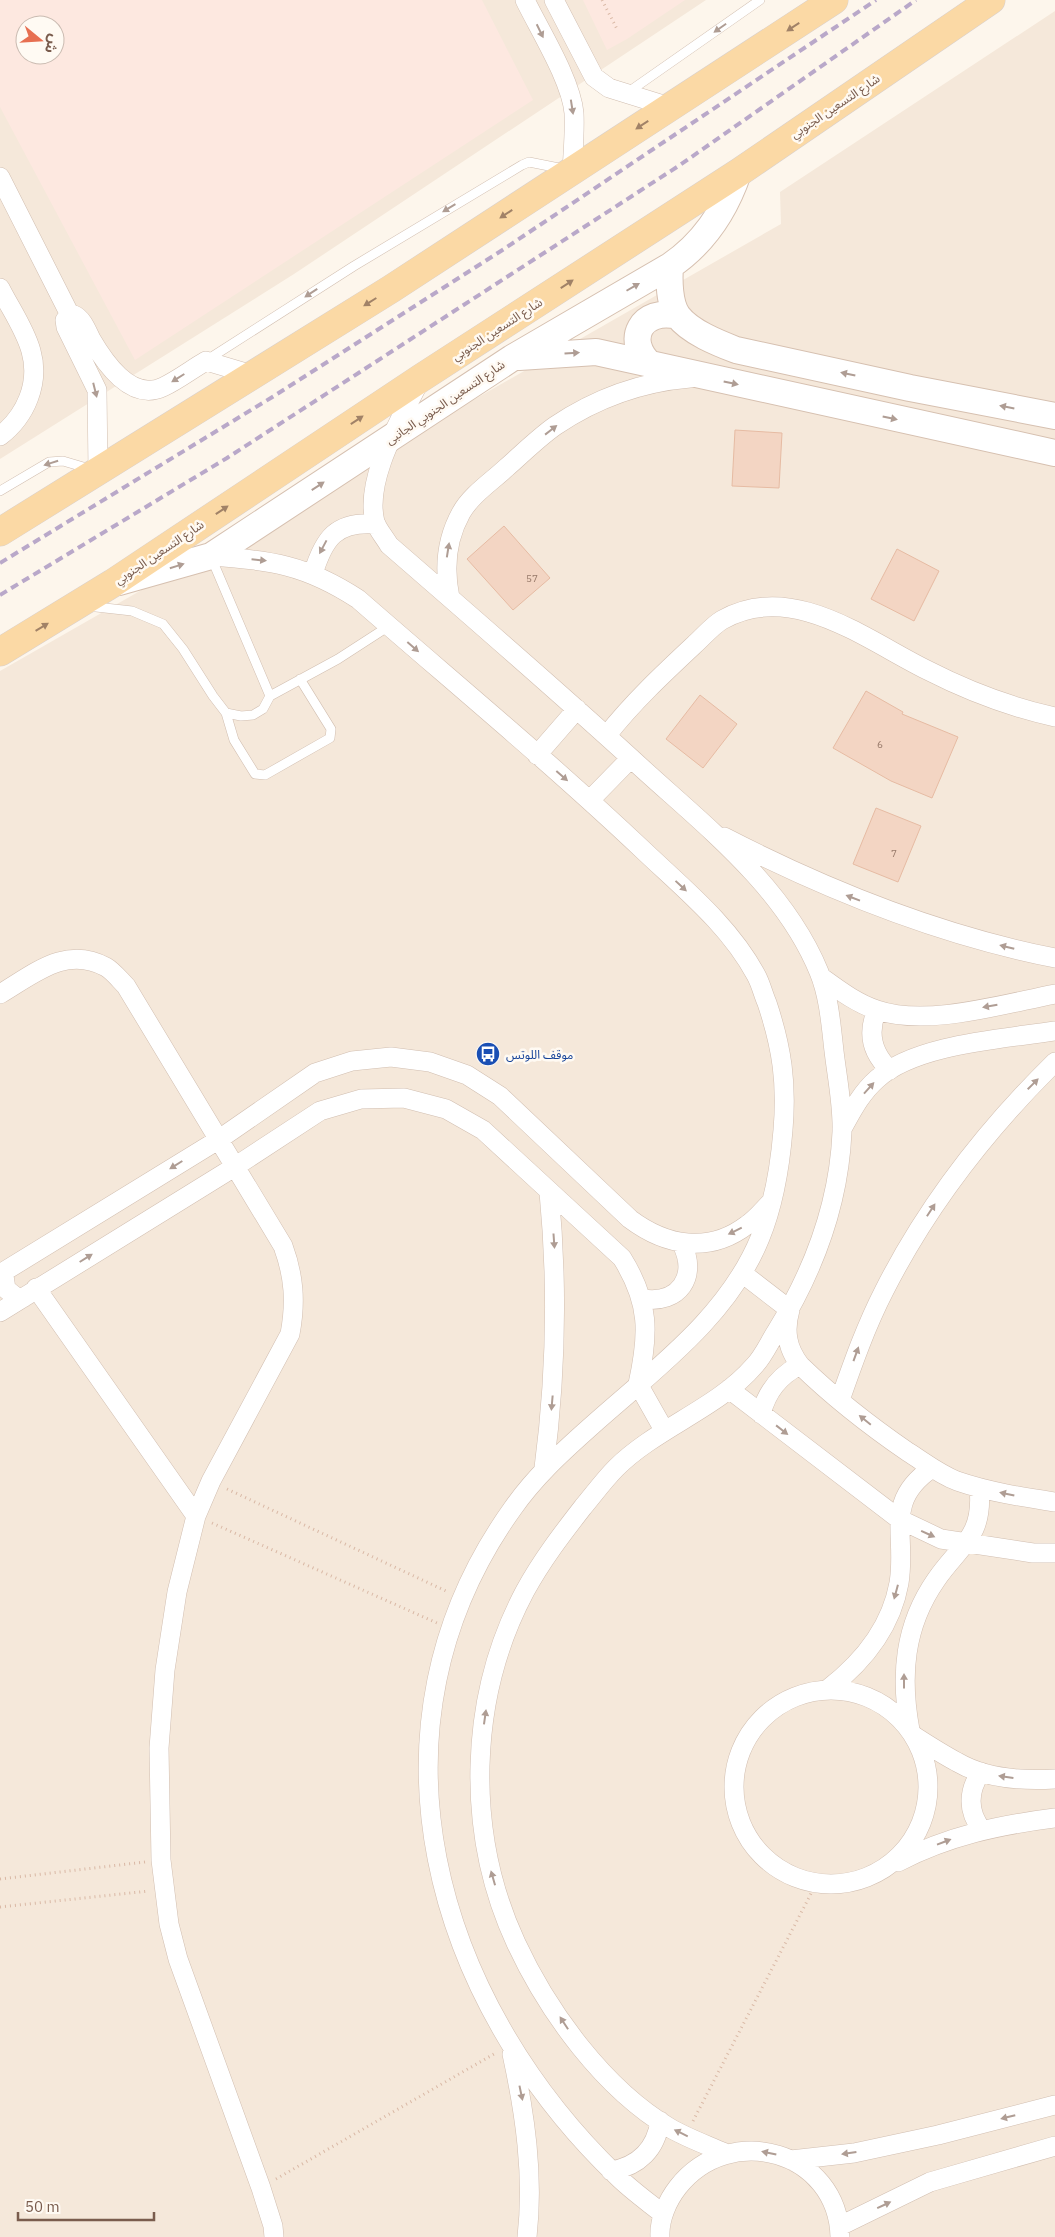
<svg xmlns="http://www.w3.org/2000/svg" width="1055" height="2237" viewBox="0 0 1055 2237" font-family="'IBM Plex Sans','Noto Sans Arabic',sans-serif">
	<rect width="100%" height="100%" fill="#fdf6ec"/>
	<path fill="#f5e8da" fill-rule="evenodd" d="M0 0H706L294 274 0 459ZM25 25H55V55H25Z
		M1055 11V2237H0V671L781 224 780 192Z"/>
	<path fill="#fde8e0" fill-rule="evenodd" d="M0 0H482L533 100 135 360 0 107ZM25 25H55V55H25Z
		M583 0H685L627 39 607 50Z"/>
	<path fill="#f3d5c3" stroke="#e6bba3" d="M735 430 782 433 779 488 732 486Z
		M504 526 550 578 513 610 467 559Z
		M897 549 939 571 914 621 871 599Z
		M866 691 903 712 902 714 958 737 932 798 891 781 833 748Z
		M700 695 737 724 703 768 666 739Z
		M876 808 921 826 898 882 853 864Z"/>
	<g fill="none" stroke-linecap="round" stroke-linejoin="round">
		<g stroke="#d1beb0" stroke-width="10">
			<path id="lane" d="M627 93 760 0
				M207 360 354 266 522 165 529 162 564 169
				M0 491 49 462 63 461 90 469
				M87 606 132 611 163 624 183 649 213 696 226 713 241 716 253 715 263 709 270 696 211 557
				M270 696 338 659 389 626
				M226 713 234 740 255 774 265 775 330 738 331 729 300 679"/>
		</g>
		<g stroke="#d1beb0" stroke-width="20">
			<path id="street" d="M525 0C540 31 571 80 574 113 575 132 573 152 572 171
				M554 0 594 77 609 88 670 107
				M0 177 70 315
				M0 288C10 308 25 329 31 351 40 383 26 416 0 436
				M420 380C401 419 364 479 375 522 378 530 385 538 389 545 471 616 553 687 633 760 701 823 783 884 819 972 829 996 831 1025 834 1051 837 1077 843 1106 842 1132 839 1203 813 1272 776 1332 769 1343 763 1357 754 1366 718 1408 656 1428 616 1468 604 1480 594 1494 583 1507 562 1534 542 1560 525 1591 468 1698 465 1833 516 1943 548 2012 604 2089 670 2128 687 2138 707 2145 725 2153
				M98 471 97 390 66 327 65 320 70 315H74C82 318 87 331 91 339 105 363 131 402 163 387 178 380 192 369 206 361L253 375
				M211 556C272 561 304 564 358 599 453 682 551 763 643 850 684 889 729 925 756 975 761 984 763 994 767 1003 782 1048 787 1083 783 1130 780 1167 774 1204 760 1238 727 1319 651 1372 588 1429 560 1454 534 1478 513 1508 355 1728 434 2000 617 2176 631 2190 648 2202 663 2214
				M313 574C324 538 336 521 376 524
				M450 598C444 569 446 540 461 513 471 495 491 482 506 468 522 454 538 438 555 426 595 399 642 382 690 378
				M607 735C633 702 663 674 694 645 703 637 712 626 722 620 792 580 866 640 927 670 968 691 1010 707 1055 717
				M537 755 577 709
				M590 800 631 758
				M724 837C829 891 938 935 1055 958
				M821 977C839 990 856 1003 877 1010 927 1027 1003 1004 1055 994
				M0 994C34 974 66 945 106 967 113 971 120 980 126 986L283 1246C294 1276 296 1302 290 1334L211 1481 196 1516 177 1592 165 1670 159 1748 161 1860 169 1924 178 1959 261 2188 273 2226 274 2237
				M877 1010C867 1033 872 1053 890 1070
				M842 1129C852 1111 861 1093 877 1079 916 1044 1003 1039 1055 1031
				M7 1270 4 1276 6 1289 16 1297 23 1298
				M742 1273 790 1310C784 1331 787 1348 800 1365 833 1397 870 1426 908 1452 924 1462 939 1474 957 1481 989 1492 1022 1497 1055 1502
				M0 1274 218 1140 315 1073 352 1061 391 1057 430 1062 467 1075 500 1096 630 1219C666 1246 709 1254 747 1225 756 1219 763 1210 770 1203
				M36 1288 196 1516
				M643 1299C679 1304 698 1277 682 1244
				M0 1312 236 1166 320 1111 361 1099 404 1098 446 1109 483 1130 622 1258C650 1303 649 1334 638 1384L664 1430
				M729 1389 899 1519 941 1539 1033 1553H1055
				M840 1400C853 1363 866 1326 884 1291 928 1204 986 1130 1055 1062
				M761 1414C767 1391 779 1376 800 1365
				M544 1468C556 1376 558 1285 549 1192
				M828 1689C863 1662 891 1628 899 1583 907 1534 883 1502 932 1468
				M734 1787a97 97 0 1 1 194 0a97 97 0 1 1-194 0Z
				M910 1730C900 1676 904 1626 936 1580 960 1545 984 1537 979 1488
				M914 1736C928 1745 942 1754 957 1762 986 1779 1023 1781 1055 1779
				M981 1772C968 1791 967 1811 982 1830
				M898 1862C948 1836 999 1825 1055 1818
				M512 2054C525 2114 534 2175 527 2237
				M791 2160 854 2153 938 2135 1055 2105
				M611 2171C639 2166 656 2149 660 2121
				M840 2226 930 2182 1055 2146
				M660 2237C659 2220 667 2201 678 2187 730 2121 838 2151 840 2237"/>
		</g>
		<g stroke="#d6c0b0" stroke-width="28">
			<path id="secondary" d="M670 266C669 280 669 304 678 316 690 332 718 343 736 350L910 388 1055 416
				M519 357 596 352 1055 453
				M651 365C623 340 642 307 678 316
				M119 582 211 556 512 358 670 266C704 243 725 211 738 173"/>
		</g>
		<g stroke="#dad1cd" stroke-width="29">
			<path id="primary" d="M0 532 391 289 834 0
				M0 652 113 583 421 378 738 173 991 0"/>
		</g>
		<path stroke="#d9b8a5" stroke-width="3" stroke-dasharray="1 4" stroke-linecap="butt" d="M602 0 617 29
			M227 1489 446 1591
			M212 1523 437 1623
			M0 1879 145 1862
			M0 1907 149 1891
			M693 2121 816 1884
			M276 2179 494 2054"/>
		<use href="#lane" stroke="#fff" stroke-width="9"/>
		<use href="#street" stroke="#fff" stroke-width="19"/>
		<use href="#secondary" stroke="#fff" stroke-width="26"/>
		<use href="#primary" stroke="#fbd9a5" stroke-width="28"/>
		<path stroke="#b9a8c9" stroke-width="4" stroke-dasharray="8 5" stroke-linecap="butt" d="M0 563 274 396 504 249 876 0
			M0 595 227 458 680 165 916 0"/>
	</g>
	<defs><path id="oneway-solid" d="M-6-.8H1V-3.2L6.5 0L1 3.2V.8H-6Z" transform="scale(1.25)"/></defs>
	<g fill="#a18267">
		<use href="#oneway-solid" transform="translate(793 27) rotate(147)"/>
		<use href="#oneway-solid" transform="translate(642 125) rotate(147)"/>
		<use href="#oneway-solid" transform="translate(506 214) rotate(147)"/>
		<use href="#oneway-solid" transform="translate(567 284) rotate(-33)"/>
		<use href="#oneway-solid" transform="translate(370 302) rotate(148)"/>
		<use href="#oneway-solid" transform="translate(357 420) rotate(-34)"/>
		<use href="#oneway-solid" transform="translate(222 510) rotate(-34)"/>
		<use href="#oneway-solid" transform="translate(42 627) rotate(-31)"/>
	</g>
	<g fill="#af9d94">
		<use href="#oneway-solid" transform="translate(720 28) rotate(145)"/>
		<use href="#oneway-solid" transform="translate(540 31) rotate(64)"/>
		<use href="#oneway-solid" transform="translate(572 107) rotate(81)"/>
		<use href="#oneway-solid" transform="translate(449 208) rotate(149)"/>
		<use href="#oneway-solid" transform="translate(633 287) rotate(-30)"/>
		<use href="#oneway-solid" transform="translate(311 293) rotate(147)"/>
		<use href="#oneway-solid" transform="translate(572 353) rotate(-4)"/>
		<use href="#oneway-solid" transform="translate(848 374) rotate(-168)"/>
		<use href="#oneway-solid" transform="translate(178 378) rotate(148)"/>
		<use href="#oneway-solid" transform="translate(731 383) rotate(12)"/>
		<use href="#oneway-solid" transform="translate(95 390) rotate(76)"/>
		<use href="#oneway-solid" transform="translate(1007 407) rotate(-169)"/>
		<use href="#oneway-solid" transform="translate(890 418) rotate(12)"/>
		<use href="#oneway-solid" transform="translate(551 430) rotate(-38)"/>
		<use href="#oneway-solid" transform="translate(51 463) rotate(162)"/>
		<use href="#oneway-solid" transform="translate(318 486) rotate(-33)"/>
		<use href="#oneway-solid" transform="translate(323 547) rotate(118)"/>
		<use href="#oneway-solid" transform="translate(448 550) rotate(-81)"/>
		<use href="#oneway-solid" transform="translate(259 560) rotate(6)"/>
		<use href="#oneway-solid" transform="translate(177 566) rotate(-17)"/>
		<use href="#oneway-solid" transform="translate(413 647) rotate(41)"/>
		<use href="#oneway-solid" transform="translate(562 776) rotate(41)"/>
		<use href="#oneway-solid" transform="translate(681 886) rotate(43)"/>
		<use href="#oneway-solid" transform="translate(853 898) rotate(-159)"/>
		<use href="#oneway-solid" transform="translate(1007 947) rotate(-166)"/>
		<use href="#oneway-solid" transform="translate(990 1006) rotate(170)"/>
		<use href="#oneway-solid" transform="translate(1033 1084) rotate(-45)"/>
		<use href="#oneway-solid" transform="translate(869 1088) rotate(-48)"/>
		<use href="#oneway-solid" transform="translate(176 1165) rotate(148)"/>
		<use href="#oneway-solid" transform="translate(931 1210) rotate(-57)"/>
		<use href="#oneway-solid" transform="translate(735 1231) rotate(154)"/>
		<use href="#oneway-solid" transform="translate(554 1241) rotate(86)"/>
		<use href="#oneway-solid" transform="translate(86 1258) rotate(-32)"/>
		<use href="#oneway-solid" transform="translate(856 1354) rotate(-70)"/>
		<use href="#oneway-solid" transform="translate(552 1403) rotate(95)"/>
		<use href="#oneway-solid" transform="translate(865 1420) rotate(-141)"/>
		<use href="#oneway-solid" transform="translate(782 1430) rotate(38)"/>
		<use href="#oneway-solid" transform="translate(1007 1494) rotate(-168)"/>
		<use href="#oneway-solid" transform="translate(928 1534) rotate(24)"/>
		<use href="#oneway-solid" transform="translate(896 1592) rotate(105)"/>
		<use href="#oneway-solid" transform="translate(904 1681) rotate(-90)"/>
		<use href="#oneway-solid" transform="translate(485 1717) rotate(-82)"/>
		<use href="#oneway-solid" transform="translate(1006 1777) rotate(-172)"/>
		<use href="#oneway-solid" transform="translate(944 1842) rotate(-21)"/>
		<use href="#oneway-solid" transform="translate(493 1878) rotate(-106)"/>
		<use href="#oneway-solid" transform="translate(564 2023) rotate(-123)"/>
		<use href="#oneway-solid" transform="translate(521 2093) rotate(78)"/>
		<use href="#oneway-solid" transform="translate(1008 2117) rotate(166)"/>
		<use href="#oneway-solid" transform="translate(681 2133) rotate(-154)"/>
		<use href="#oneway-solid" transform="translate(769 2153) rotate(-168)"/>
		<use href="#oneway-solid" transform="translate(849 2153) rotate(172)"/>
		<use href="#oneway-solid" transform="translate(884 2205) rotate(-25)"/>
	</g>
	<defs>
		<g id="bus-disc" transform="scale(1.25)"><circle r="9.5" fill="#1a4fb4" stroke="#fffaf3"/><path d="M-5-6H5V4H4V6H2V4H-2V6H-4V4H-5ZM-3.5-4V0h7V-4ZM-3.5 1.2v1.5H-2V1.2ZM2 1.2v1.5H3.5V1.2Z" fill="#fff"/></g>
	</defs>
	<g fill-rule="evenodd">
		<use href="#bus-disc" x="488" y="1054"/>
	</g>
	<g text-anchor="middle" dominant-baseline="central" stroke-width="5" stroke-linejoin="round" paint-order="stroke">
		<g font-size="10" fill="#987a6a">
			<text x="532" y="578">57</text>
			<text x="880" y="744">6</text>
			<text x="894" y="853">7</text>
		</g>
		<g font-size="12" fill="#7a5c4d" stroke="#fffaf3">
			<text transform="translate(835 106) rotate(-34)">شارع التسعين الجنوبي</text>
			<text transform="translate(497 329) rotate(-33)">شارع التسعين الجنوبي</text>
			<text transform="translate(445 402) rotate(-34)">شارع التسعين الجنوبي الجانبى</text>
			<text transform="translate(159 552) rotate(-34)">شارع التسعين الجنوبي</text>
		</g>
		<g font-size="12" fill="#164399" stroke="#fffaf3" text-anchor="start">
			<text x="506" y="1054">موقف اللوتس</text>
		</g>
	</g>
	<g transform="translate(40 40) rotate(108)"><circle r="24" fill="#fffaf3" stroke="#cabbb1"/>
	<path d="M0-4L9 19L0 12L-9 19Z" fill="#e76f51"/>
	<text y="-8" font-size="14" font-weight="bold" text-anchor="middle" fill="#7a5c4d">ش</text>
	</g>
	<path d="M18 2212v8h136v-8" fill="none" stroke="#7a5c4d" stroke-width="2.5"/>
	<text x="25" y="2212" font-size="15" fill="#7a5c4d" stroke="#fffaf3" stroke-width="4" paint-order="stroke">50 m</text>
</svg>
